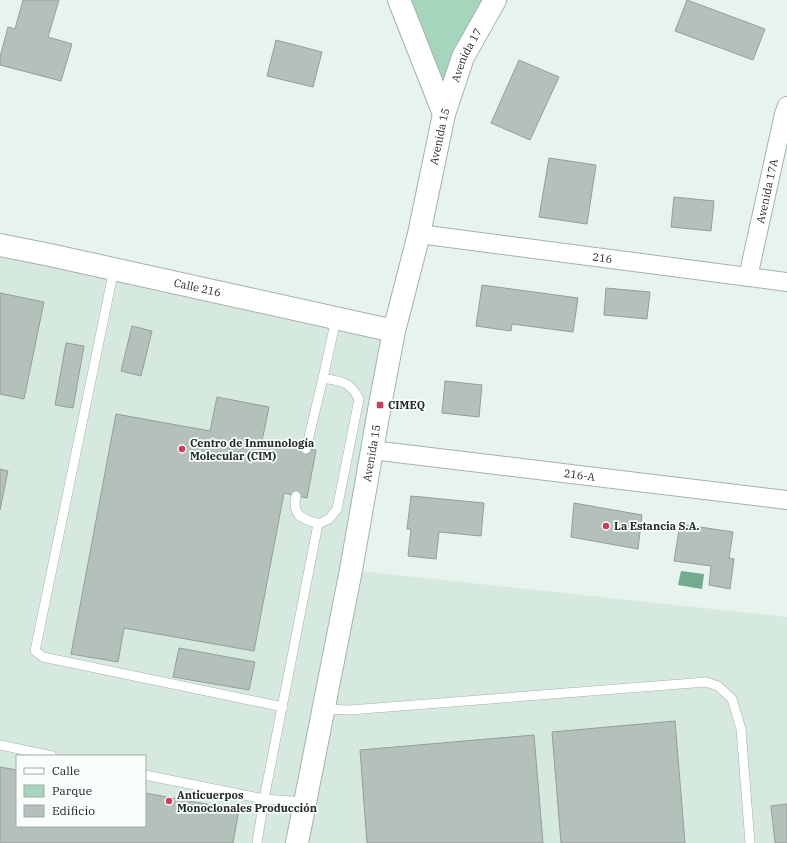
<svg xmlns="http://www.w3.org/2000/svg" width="787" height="843" viewBox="0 0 787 843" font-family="'IBM Plex Serif',serif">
	<rect width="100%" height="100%" fill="#e7f3ed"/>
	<path fill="#d5e9df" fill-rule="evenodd" d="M0 245 387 329 314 706 286 843H0ZM17 756H145V826H17Z
		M351 570 787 617V843H297Z"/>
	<path fill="#a6d5be" d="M399 0H495L444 114Z"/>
	<path fill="#72ab90" d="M681 571 704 574 702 589 678 585Z"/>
	<path fill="#b4c0ba" stroke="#939e98" d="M23 0H59L48 37 72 44 61 81 0 65V57L8 27 15 29Z
		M687 0 765 29 753 60 675 31Z
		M276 40 322 52 313 87 267 76Z
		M519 60 559 77 530 140 491 123Z
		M549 158 596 165 587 224 539 217Z
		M674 197 714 201 711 231 671 227Z
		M482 285 578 298 573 332 512 324 511 331 476 326Z
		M606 288 650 292 647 319 604 315Z
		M0 293 44 302 24 399 0 394Z
		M132 326 152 331 141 376 121 371Z
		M66 343 84 346 73 408 55 405Z
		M445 381 482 385 479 417 442 413Z
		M217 397 269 407 262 441 316 450 307 498 284 493 254 651 124 628 118 662 71 654 116 414 210 431Z
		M0 469 8 471 0 510Z
		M411 496 484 503 481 536 439 532 436 559 408 556 411 529H407Z
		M574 503 642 515 638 549 571 537Z
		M680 524 733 532 729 558 734 559 730 589 709 585 711 566 674 561Z
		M179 648 255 662 249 690 173 677Z
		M675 721 685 843H561L552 732Z
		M534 735 543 843H367L360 750Z
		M0 767 17 770V826H145V793L239 810 233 843H0Z
		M787 804V843H775L771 806Z"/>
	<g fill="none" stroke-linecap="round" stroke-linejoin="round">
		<g stroke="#a5b1ab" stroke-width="10">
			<path id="service" d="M114 269 35 651 43 657 283 707
				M323 378 336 319
				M296 496C292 516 301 518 318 524L329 519 337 509 359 399C350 381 342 382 323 378L306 449
				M324 709 350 710 706 682 718 686 732 699 741 729 750 843
				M0 745 52 756
				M145 775 264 799 305 802
				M257 843 264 799 318 524"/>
		</g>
		<g stroke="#a5b1ab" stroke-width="20">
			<g id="minor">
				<path id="s1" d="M419 234 787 282"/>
				<path id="s2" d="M748 277 784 114 787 106"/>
				<path id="s3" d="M372 450 787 500"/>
			</g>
		</g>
		<g stroke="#a5b1ab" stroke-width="24">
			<g id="tertiary">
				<path d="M399 0 444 114"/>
				<path id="s4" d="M0 245 50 255 394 331"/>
				<path id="s5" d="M297 843 351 570 380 405 394 331 419 234 444 114 463 57 495 0"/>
			</g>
		</g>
		<use href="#service" stroke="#fff" stroke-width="9"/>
		<use href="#minor" stroke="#fff" stroke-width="18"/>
		<use href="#tertiary" stroke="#fff" stroke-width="22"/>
	</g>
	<g fill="#ce3e5b" stroke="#f8fffb" stroke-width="1.5">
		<rect x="376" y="401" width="8" height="8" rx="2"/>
		<circle cx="182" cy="449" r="4"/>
		<circle cx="606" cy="526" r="4"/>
		<circle cx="169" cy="801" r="4"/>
	</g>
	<g text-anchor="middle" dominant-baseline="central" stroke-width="3.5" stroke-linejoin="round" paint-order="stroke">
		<g font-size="11" fill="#242926" stroke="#f8fffb">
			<text stroke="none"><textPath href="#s5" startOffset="807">Avenida 17</textPath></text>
			<text stroke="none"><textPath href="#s5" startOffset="721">Avenida 15</textPath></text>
			<text stroke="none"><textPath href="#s2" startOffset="88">Avenida 17A</textPath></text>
			<text stroke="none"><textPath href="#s1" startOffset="185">216</textPath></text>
			<text stroke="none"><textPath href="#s4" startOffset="202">Calle 216</textPath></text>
			<text stroke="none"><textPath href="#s5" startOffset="397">Avenida 15</textPath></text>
			<text stroke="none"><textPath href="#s3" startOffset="209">216-A</textPath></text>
		</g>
		<g font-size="11" font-weight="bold" fill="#242926" stroke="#f8fffb" text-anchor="start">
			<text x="388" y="405">CIMEQ</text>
			<text x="190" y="443">Centro de Inmunología<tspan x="190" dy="13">Molecular (CIM)</tspan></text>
			<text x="614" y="526">La Estancia S.A.</text>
			<text x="177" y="795">Anticuerpos<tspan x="177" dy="13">Monoclonales Producción</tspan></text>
		</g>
	</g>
	<rect x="16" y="755" width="130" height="72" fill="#f8fffb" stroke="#a3a9a6"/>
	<rect x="24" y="768" width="20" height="6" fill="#ffffff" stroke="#a3a9a6"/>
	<text x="52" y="775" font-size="12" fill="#242926">Calle</text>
	<rect x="24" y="785" width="20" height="12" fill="#a6d5be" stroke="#a3a9a6"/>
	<text x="52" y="795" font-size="12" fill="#242926">Parque</text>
	<rect x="24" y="805" width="20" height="12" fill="#b4c0ba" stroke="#a3a9a6"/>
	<text x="52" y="815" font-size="12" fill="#242926">Edificio</text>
</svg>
